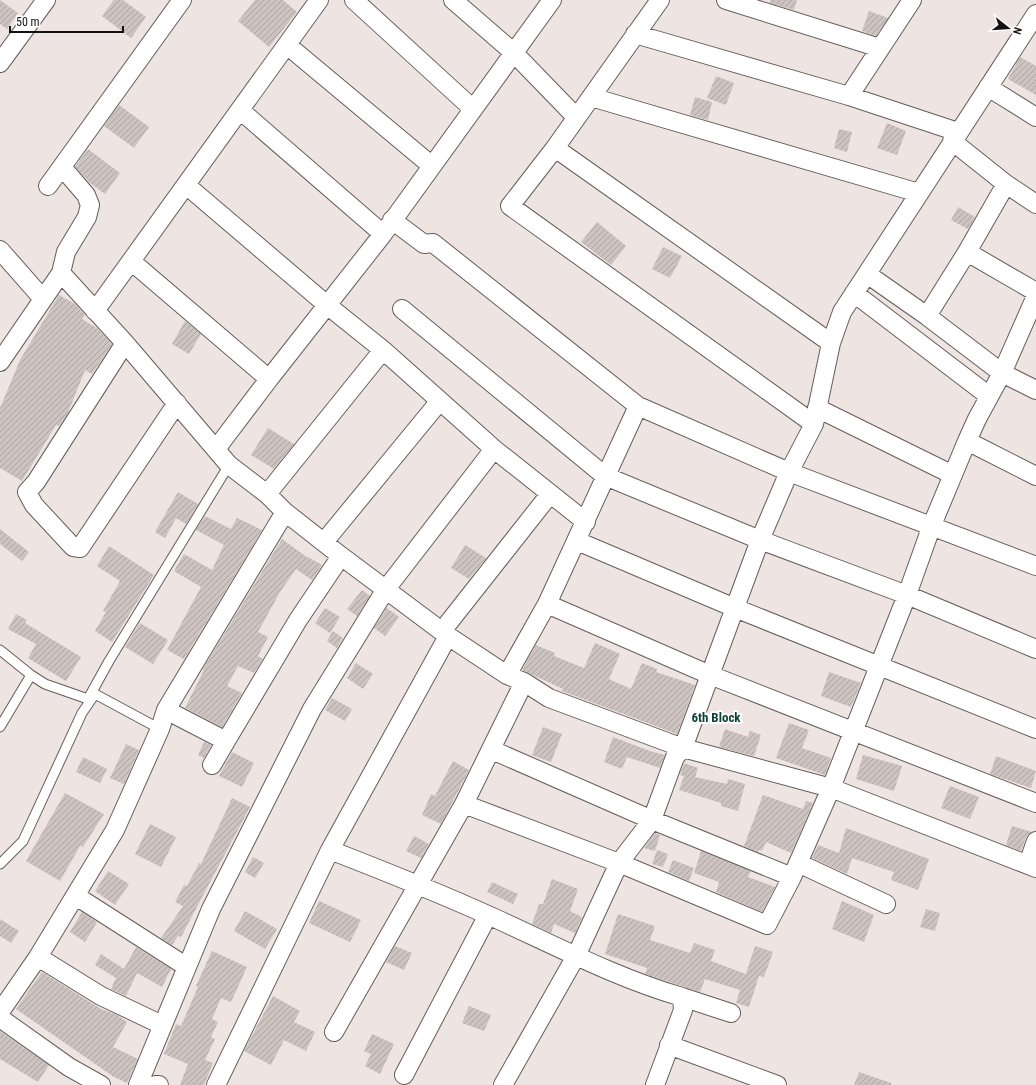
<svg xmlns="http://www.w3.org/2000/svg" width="1036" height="1085" viewBox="0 0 1036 1085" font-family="'Roboto Condensed',sans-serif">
	<defs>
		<pattern id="building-hatch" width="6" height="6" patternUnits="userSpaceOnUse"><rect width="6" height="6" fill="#ccc3c0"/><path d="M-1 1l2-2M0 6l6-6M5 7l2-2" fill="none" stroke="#aea6a4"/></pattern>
	</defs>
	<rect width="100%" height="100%" fill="#eee4e1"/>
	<path fill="url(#building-hatch)" d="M0 0 18 13 7 29 0 24Z
		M114 0H123L146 17 131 38 102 16Z
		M255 0H283L297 12 269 47 238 21Z
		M770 0H797L794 10 770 3Z
		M869 11 888 18 876 36 862 31Z
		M1020 57 1036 66V95L1008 79Z
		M716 76 734 83 726 105 707 98Z
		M695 97 712 102 708 120 690 115Z
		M119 105 149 127 134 148 104 126Z
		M887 123 906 131 897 155 877 148Z
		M839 129 852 132 847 152 834 148Z
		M88 149 120 173 105 194 90 183 75 167Z
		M958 207 975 217 968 229 951 220Z
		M597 222 626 246 611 265 581 242Z
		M663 247 682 256 670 278 652 269Z
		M59 295 75 304 85 315 82 319 98 329 112 344 92 374 85 370 67 415 59 426 56 425 22 481 0 468V408L20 360Z
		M185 321 201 334 189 354 172 344Z
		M268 428 294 444 274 469 251 455Z
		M178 492 198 504 186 524 176 518 165 538 155 532Z
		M205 516 231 529 237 518 262 530 184 659 167 650 201 587 174 571 184 554 212 570 224 545 196 530Z
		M0 529 29 552 22 561 0 544Z
		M282 539 308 558V557L322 565 312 580 296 569 280 592 258 632 268 637 258 656 263 659 254 673 238 666 227 686 242 693 222 727 185 708 204 670 203 669Z
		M465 545 486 558 469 579 451 568Z
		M109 546 154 575 112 642 95 631 106 612 103 611 120 581 97 566Z
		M362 590 370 596 357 616 347 609Z
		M325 608 340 617 330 633 315 623Z
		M387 608 399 617 385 636 374 628Z
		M16 614 27 620 25 623 81 657 66 681 28 658 36 644 8 629Z
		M140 623 168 640 153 664 125 647Z
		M333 631 343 638 337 648 327 641Z
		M595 643 620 654 609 679 631 689 642 663 657 669 656 672 695 685 677 734 562 691 563 689 522 670 536 645 555 653 554 656 584 668Z
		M356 663 373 674 363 689 347 678Z
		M829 672 861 683 851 707 821 696Z
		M332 698 352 709 345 721 325 710Z
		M789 723 809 730 802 748 831 758 825 775 776 758Z
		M543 727 562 734 551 762 532 755Z
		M725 729 748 737 750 731 761 735 754 756 719 747Z
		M613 737 650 751 665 755 660 768 627 757 622 769 604 762Z
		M204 742 211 745 204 758 198 755Z
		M126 744 139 750 124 784 110 778Z
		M232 752 254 763 242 787 219 776Z
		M863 755 902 766 894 791 856 779Z
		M996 756 1036 771 1031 788 990 774Z
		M83 757 107 769 100 783 76 772Z
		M453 761 469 770 441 824 422 815 431 794 435 796Z
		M684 763 698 768 695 777 727 784 728 779 745 784 738 811 721 806V803L679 790 684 776 680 775Z
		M950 786 979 797 970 819 941 808Z
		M65 793 104 814 83 847 80 846 60 881 26 861Z
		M763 795 803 809 806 801 813 803 791 853 766 842 762 851 759 850 758 852 744 846Z
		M232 798 250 807 181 937 178 936 172 945 161 938 183 906 175 902 184 885 187 886 199 863 201 864Z
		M150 824 176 837 161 867 135 854Z
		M1012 826 1032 832 1026 837 1021 851 1006 845Z
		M846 828 929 859 918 890 891 880 894 872 852 858 847 874 812 858 818 845 839 853Z
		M655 833 660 835 655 851 644 848Z
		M414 836 429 844 421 858 406 851Z
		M657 850 668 854 663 867 652 864Z
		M701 851 751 871 748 877 775 887 762 912 716 892 719 882 694 873Z
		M253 857 264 863 255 878 245 872Z
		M673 860 694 868 689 881 668 872Z
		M108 871 129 884 115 905 95 891Z
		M552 879 578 889 570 911 582 917 575 933 554 924 551 933 532 924 539 904H543Z
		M492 882 518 894 513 904 487 892Z
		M319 901 361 920 350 942 309 923Z
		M842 901 874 915 864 942 832 929Z
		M926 909 940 913 935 931 920 927Z
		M245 911 277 929 265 949 234 931Z
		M82 912 97 922 85 942 70 932Z
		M618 914 655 926 650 940 690 953 694 943 715 950 711 961 746 974 755 946 773 952 764 977 759 976 749 1007 736 1003 740 990 705 979 700 992 645 974 647 968 605 954Z
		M0 919 19 931 11 943 0 936Z
		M395 946 412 953 404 970 386 962Z
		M136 947 171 969 162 987 137 973 126 996 111 989 116 978 95 965 101 954 124 969Z
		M212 951 247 967 231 1002 221 998 212 1019 218 1022 211 1037 215 1039 205 1060 213 1063 204 1085H180L188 1064 164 1054 176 1024 181 1026 198 987 196 986Z
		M42 972 101 1009 117 1015 127 1022 113 1047 138 1059 127 1083 114 1077 16 1009Z
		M273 996 300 1011 294 1022 315 1032 306 1051 284 1040 271 1065 244 1051Z
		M469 1006 491 1015 484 1031 462 1023Z
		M0 1031 49 1065 38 1082 0 1059Z
		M372 1034 394 1044 380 1074 365 1066 371 1054 364 1051Z
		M859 1072 891 1083V1085H854Z"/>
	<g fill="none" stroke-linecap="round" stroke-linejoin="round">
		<g stroke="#655d5a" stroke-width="11">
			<path id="service" d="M0 650 31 675 45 684 88 699 109 661 229 465
				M0 727 31 675
				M0 864 23 841 82 713 95 694 160 729"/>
		</g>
		<g stroke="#655d5a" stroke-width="20">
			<path id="minor" d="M354 0 473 109
				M453 0 514 53 576 117
				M660 0 555 148 510 206 814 424
				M726 0 880 48
				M635 34 849 96 958 132
				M287 45 432 166
				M0 63 46 0
				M988 87 1036 117
				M849 96 912 0
				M591 97 919 193
				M240 110 383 234
				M952 141 1006 184 1036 204
				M555 148 831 343
				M186 185 327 305 383 350 494 449 586 522
				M48 186 182 0
				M392 220 424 244 433 243 638 406 547 604 507 675
				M0 250 43 299
				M967 252 1006 184
				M131 261 269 379 383 234 552 0
				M61 273 66 252 87 217 90 205 86 195 62 167
				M867 274 927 316
				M1036 292 967 252 927 316 1002 373 1036 390
				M854 293 989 396
				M402 309 605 476 760 540 907 595 1036 649
				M95 311 319 0
				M125 343 36 482 27 492 34 505 73 547 80 548 177 403
				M0 362 61 273 125 343 229 465 267 494 285 512 341 556 448 636 507 675 524 682 549 698 683 748 831 788 1036 868
				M638 406 789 472 1036 566
				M817 408 953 475
				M967 441 1036 476
				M216 449 269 379
				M267 494 383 350
				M577 541 735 608 1036 729
				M324 542 439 402
				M547 604 710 675 1036 803
				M442 631 550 494
				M166 710 226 741 212 765
				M226 741 298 620 341 556
				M492 750 652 820 792 877
				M464 804 619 863 767 925 792 877 831 788 907 595 932 525 967 441 977 419 1002 373 1036 296
				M330 850C384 871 437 892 490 916 552 944 616 978 682 997L683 1010 655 1085
				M798 863 886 904
				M1028 864 1036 841
				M76 896 187 967
				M38 957 101 996 162 1025
				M682 997 731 1013
				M0 1012 38 957 115 830 160 729 166 710 285 512
				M0 1018 69 1067 101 1085
				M334 1032 464 804 524 682
				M669 1045 777 1085
				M404 1075 488 915
				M138 1085 211 909 312 709 386 589 494 449
				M155 1085H159
				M216 1085 330 850 448 636
				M503 1085 576 956 619 863 652 820 675 757 683 748 760 540 789 472 814 424 831 343 842 312 1036 14"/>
		</g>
		<use href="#service" stroke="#fff" stroke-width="9"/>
		<use href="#minor" stroke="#fff" stroke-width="18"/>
	</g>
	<g text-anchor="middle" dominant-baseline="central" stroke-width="4" stroke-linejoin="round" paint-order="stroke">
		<g font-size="13" font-weight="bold" fill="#0b4336" stroke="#fff">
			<text x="716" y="717">6th Block</text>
		</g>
	</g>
	<g transform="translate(1008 28) rotate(107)" stroke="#ffffff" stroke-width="3" paint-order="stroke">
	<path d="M0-3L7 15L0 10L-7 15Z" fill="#141110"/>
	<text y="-6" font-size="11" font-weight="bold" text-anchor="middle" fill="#141110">N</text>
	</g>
	<path d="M10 26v6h113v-6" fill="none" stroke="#141110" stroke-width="2"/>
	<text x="16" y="26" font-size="12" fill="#141110" stroke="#ffffff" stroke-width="3" paint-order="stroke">50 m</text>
</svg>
